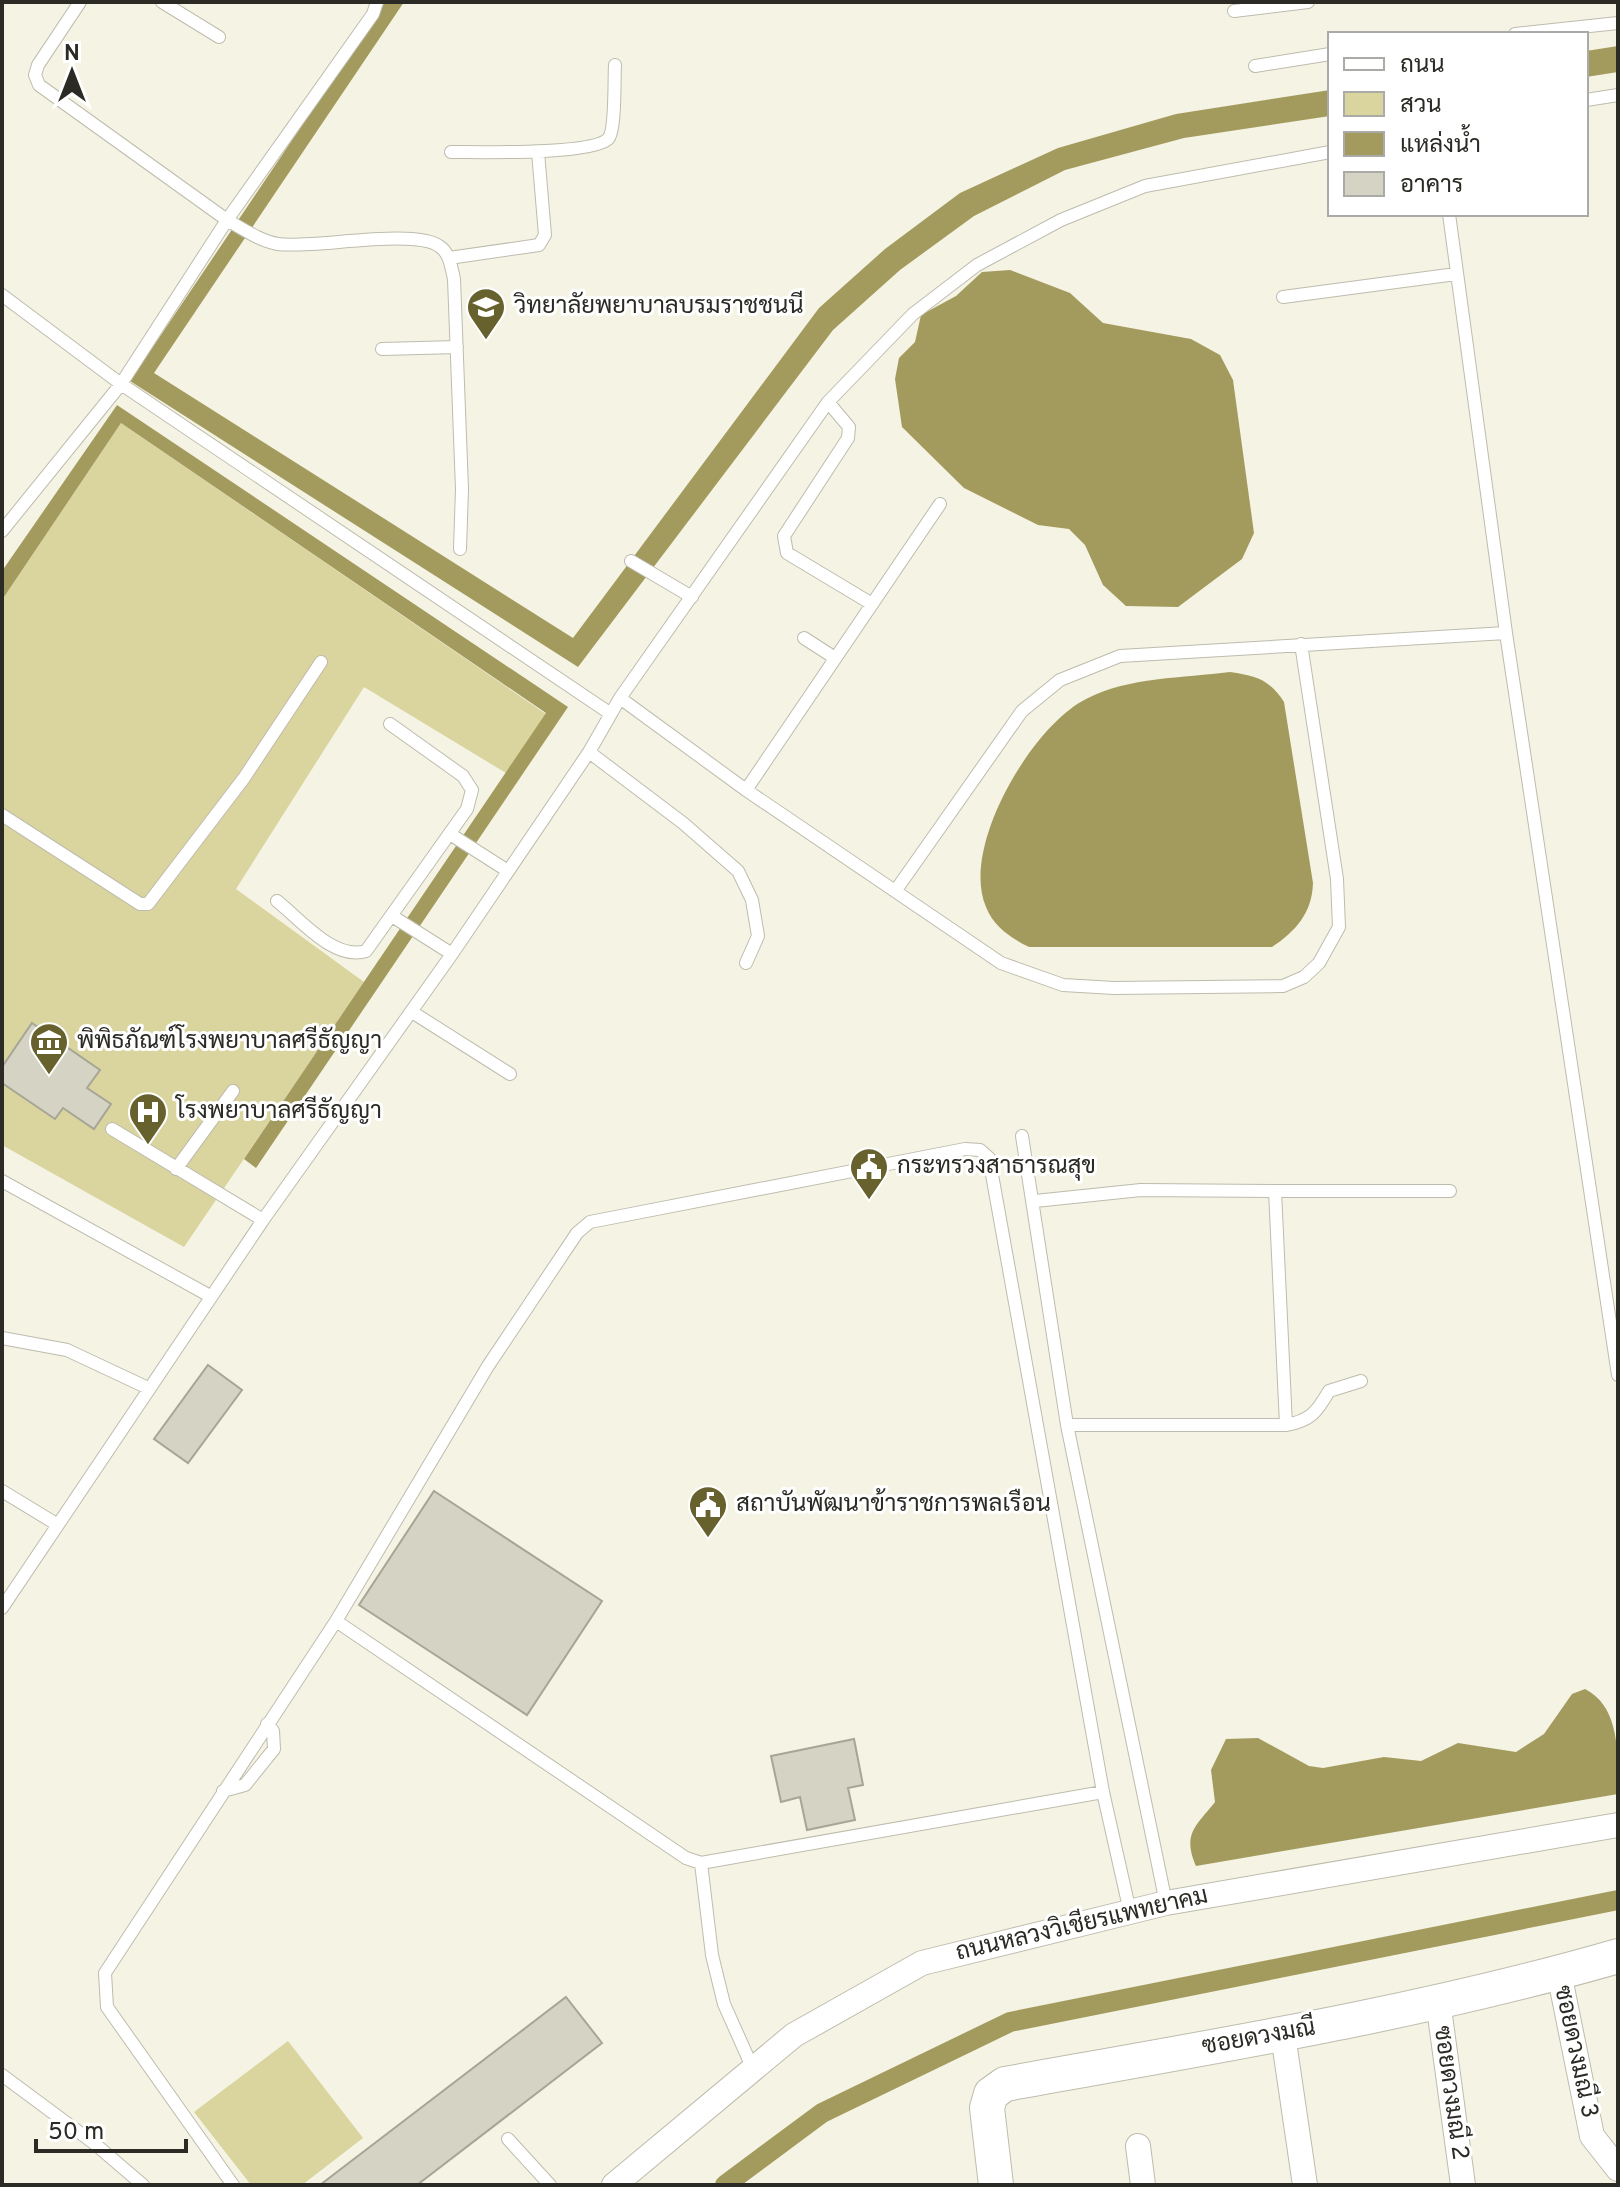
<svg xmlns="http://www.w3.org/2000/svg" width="1620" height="2187" viewBox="0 0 1620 2187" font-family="Overpass,Sarabun,sans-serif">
	<rect width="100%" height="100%" fill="#f4f3e4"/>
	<path fill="#dad49e" d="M121 423 546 714 506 773 364 687 236 889 364 982 184 1247 2 1145V600Z
		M288 2041 363 2138 302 2185H251L194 2112Z"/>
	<path fill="#a39b5d" d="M385 2H404L154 373 573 638 819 308 885 249 960 193 1058 148 1176 114 1330 90V116L1184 138 1065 170 974 216 900 270 833 330 578 667 130 381Z
		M1618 46V72L1586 77V51Z
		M1010 270 1070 293 1103 323 1191 339 1220 355 1233 380 1254 533 1242 559 1178 607 1126 606 1103 585 1085 545 1069 529 1038 525 964 488 902 427 895 379 899 358 915 342 921 315 956 296 982 272Z
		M117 405 568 707 256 1168 244 1159 546 713 121 423 2 600V571Z
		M1230 672C1256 676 1269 679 1284 702L1313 883C1312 913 1296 931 1272 947H1029C1011 938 994 927 986 907 960 847 1032 726 1086 699 1128 677 1184 678 1230 672Z
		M1585 1689C1620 1707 1618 1752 1618 1794L1196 1866C1182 1834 1196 1826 1215 1802L1211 1770 1226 1739 1258 1738 1309 1766 1323 1768 1384 1757 1421 1761 1458 1743 1516 1752 1544 1734 1572 1694Z"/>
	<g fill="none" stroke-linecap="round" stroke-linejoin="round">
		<path stroke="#a39b5d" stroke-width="20" d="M725 2185 822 2113 1010 2022 1618 1900"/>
	</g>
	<path fill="#d4d3c4" stroke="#a6a596" stroke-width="2" d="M32 1023 100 1070 87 1088 111 1104 94 1129 63 1108 55 1119 2 1083V1067Z
		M208 1365 242 1390 188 1463 154 1439Z
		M434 1491 602 1601 527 1715 359 1605Z
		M854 1739 863 1785 848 1788 855 1820 807 1830 800 1797 781 1802 771 1756Z
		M566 1997 602 2043 417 2185H320Z"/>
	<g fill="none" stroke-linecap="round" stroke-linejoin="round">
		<g stroke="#bebcad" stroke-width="14">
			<path id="lane" d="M80 2 38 65 35 75 39 85 227 220C243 229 260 241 278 244 312 249 413 228 439 246 450 253 451 267 454 279L462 489 460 549
				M162 2 219 37
				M1234 11 1308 2
				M1515 34 1618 23
				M1255 66 1330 54
				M1586 100 1618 95
				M451 152C478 152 591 155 608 139 616 131 614 78 615 65
				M1449 214 1506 633 1618 1375
				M449 258 539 245 545 235 538 152
				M2 295 121 384 611 714
				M1283 297 1456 274
				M382 349 457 347
				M828 402 849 427 848 438 784 536 787 553 872 604
				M2 531 121 384 227 220 373 14 377 2
				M631 561 692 597
				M804 638 835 658
				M620 698 746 790 1001 963 1063 985 1114 988 1283 986 1304 977 1319 963 1339 927 1337 879 1301 644
				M589 752 683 823 738 871 752 900 758 936 746 963
				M746 790 940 504
				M2 815 140 904H148L244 778 321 662
				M450 834 508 871
				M896 890 1022 711 1060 680 1120 656 1506 633
				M277 901C300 919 334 961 366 951L467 809 472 790 463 776 390 724
				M392 916 452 954
				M412 1012 510 1074
				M112 1129 263 1220
				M1022 1136 1067 1425 1166 1903
				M176 1169 233 1091
				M2 1181 210 1296
				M1275 1191H1450
				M1035 1201 1141 1190 1275 1191 1286 1425
				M2 1338 67 1350 148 1388
				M1067 1425H1286C1310 1421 1317 1412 1329 1391L1361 1381
				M2 1491 58 1525
				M2 1608 263 1220 452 954 589 752 620 698 828 402 913 314 977 265 1061 220 1145 186 1330 152
				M336 1621 686 1858 701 1863 1103 1792
				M223 1791 245 1785 274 1749 273 1731 267 1724
				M701 1863 712 1955 724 2004 753 2069
				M2 2075 95 2144 143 2185
				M508 2139 550 2185
				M233 2185 107 2007 105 1973 336 1621 488 1366 577 1233 590 1222 965 1149 980 1150 989 1158 1103 1792 1130 1912"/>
		</g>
		<g stroke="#bebcad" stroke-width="26">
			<path id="street" d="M1559 1973 1592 2136 1618 2169
				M1438 2001 1463 2185
				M1283 2035 1305 2185
				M1138 2146 1143 2185
				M614 2185 794 2035 922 1963 1166 1903 1618 1825"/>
		</g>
		<g stroke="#bebcad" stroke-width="36">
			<path id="secondary" d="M996 2185 987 2108 991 2094 1005 2084C1211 2047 1417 2014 1618 1956"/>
		</g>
		<use href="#lane" stroke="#fff" stroke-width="12"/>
		<use href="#street" stroke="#fff" stroke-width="24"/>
		<use href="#secondary" stroke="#fff" stroke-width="34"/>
	</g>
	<defs>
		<g id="university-pin" transform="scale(2)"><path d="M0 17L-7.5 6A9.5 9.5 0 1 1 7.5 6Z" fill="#67612e" stroke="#fff"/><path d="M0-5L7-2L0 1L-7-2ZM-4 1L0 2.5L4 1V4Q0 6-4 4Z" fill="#fff"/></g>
		<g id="museum-pin" transform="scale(2)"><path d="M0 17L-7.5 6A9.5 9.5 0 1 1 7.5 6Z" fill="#67612e" stroke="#fff"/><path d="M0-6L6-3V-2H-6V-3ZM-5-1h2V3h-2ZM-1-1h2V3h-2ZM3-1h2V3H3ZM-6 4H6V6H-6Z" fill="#fff"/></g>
		<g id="hospital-pin" transform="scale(2)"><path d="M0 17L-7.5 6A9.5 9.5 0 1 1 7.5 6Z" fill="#67612e" stroke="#fff"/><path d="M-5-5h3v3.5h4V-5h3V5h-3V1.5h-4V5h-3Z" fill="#fff"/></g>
		<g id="civic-pin" transform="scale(2)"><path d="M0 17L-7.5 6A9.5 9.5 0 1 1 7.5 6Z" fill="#67612e" stroke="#fff"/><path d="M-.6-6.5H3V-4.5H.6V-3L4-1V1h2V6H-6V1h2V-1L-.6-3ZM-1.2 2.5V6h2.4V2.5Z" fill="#fff"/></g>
	</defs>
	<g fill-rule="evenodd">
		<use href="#university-pin" x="486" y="307"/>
		<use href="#museum-pin" x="49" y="1042"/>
		<use href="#hospital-pin" x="148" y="1112"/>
		<use href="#civic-pin" x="869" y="1167"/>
		<use href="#civic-pin" x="708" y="1505"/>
	</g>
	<g text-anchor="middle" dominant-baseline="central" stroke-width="6" stroke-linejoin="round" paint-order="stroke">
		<g font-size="24" fill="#2b2a24" stroke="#fff" text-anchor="start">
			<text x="514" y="307">วิทยาลัยพยาบาลบรมราชชนนี</text>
			<text x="77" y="1042">พิพิธภัณฑ์โรงพยาบาลศรีธัญญา</text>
			<text x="176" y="1112">โรงพยาบาลศรีธัญญา</text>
			<text x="897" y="1167">กระทรวงสาธารณสุข</text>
			<text x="736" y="1505">สถาบันพัฒนาข้าราชการพลเรือน</text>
		</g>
		<g font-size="24" fill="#2b2a24" stroke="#fff">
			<text transform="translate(1082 1925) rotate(-13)">ถนนหลวงวิเชียรแพทยาคม</text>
			<text transform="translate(1259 2038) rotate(-10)">ซอยดวงมณี</text>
			<text transform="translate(1575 2052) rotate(78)">ซอยดวงมณี 3</text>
			<text transform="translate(1450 2093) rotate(82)">ซอยดวงมณี 2</text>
		</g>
	</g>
	<rect width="1620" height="2187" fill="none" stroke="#2b2a24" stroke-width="8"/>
	<rect x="1328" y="32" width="260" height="184" fill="#ffffff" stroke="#aaaaa7" stroke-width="2"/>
	<rect x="1344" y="58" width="40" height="12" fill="#ffffff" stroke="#aaaaa7" stroke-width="2"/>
	<text x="1400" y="72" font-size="24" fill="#2b2a24">ถนน</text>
	<rect x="1344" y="92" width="40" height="24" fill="#dad49e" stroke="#aaaaa7" stroke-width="2"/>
	<text x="1400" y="112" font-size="24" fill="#2b2a24">สวน</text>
	<rect x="1344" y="132" width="40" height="24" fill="#a39b5d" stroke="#aaaaa7" stroke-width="2"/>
	<text x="1400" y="152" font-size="24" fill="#2b2a24">แหล่งน้ำ</text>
	<rect x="1344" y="172" width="40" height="24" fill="#d4d3c4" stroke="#aaaaa7" stroke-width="2"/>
	<text x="1400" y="192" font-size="24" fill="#2b2a24">อาคาร</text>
	<g transform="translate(72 72)" stroke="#ffffff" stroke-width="6" paint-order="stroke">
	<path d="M0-6L14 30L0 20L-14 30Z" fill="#2b2a24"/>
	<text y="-12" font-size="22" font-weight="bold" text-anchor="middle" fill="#2b2a24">N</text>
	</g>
	<path d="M36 2139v12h150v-12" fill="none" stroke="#2b2a24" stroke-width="4"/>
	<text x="48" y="2139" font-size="24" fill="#2b2a24" stroke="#ffffff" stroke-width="6" paint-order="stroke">50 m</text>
</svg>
